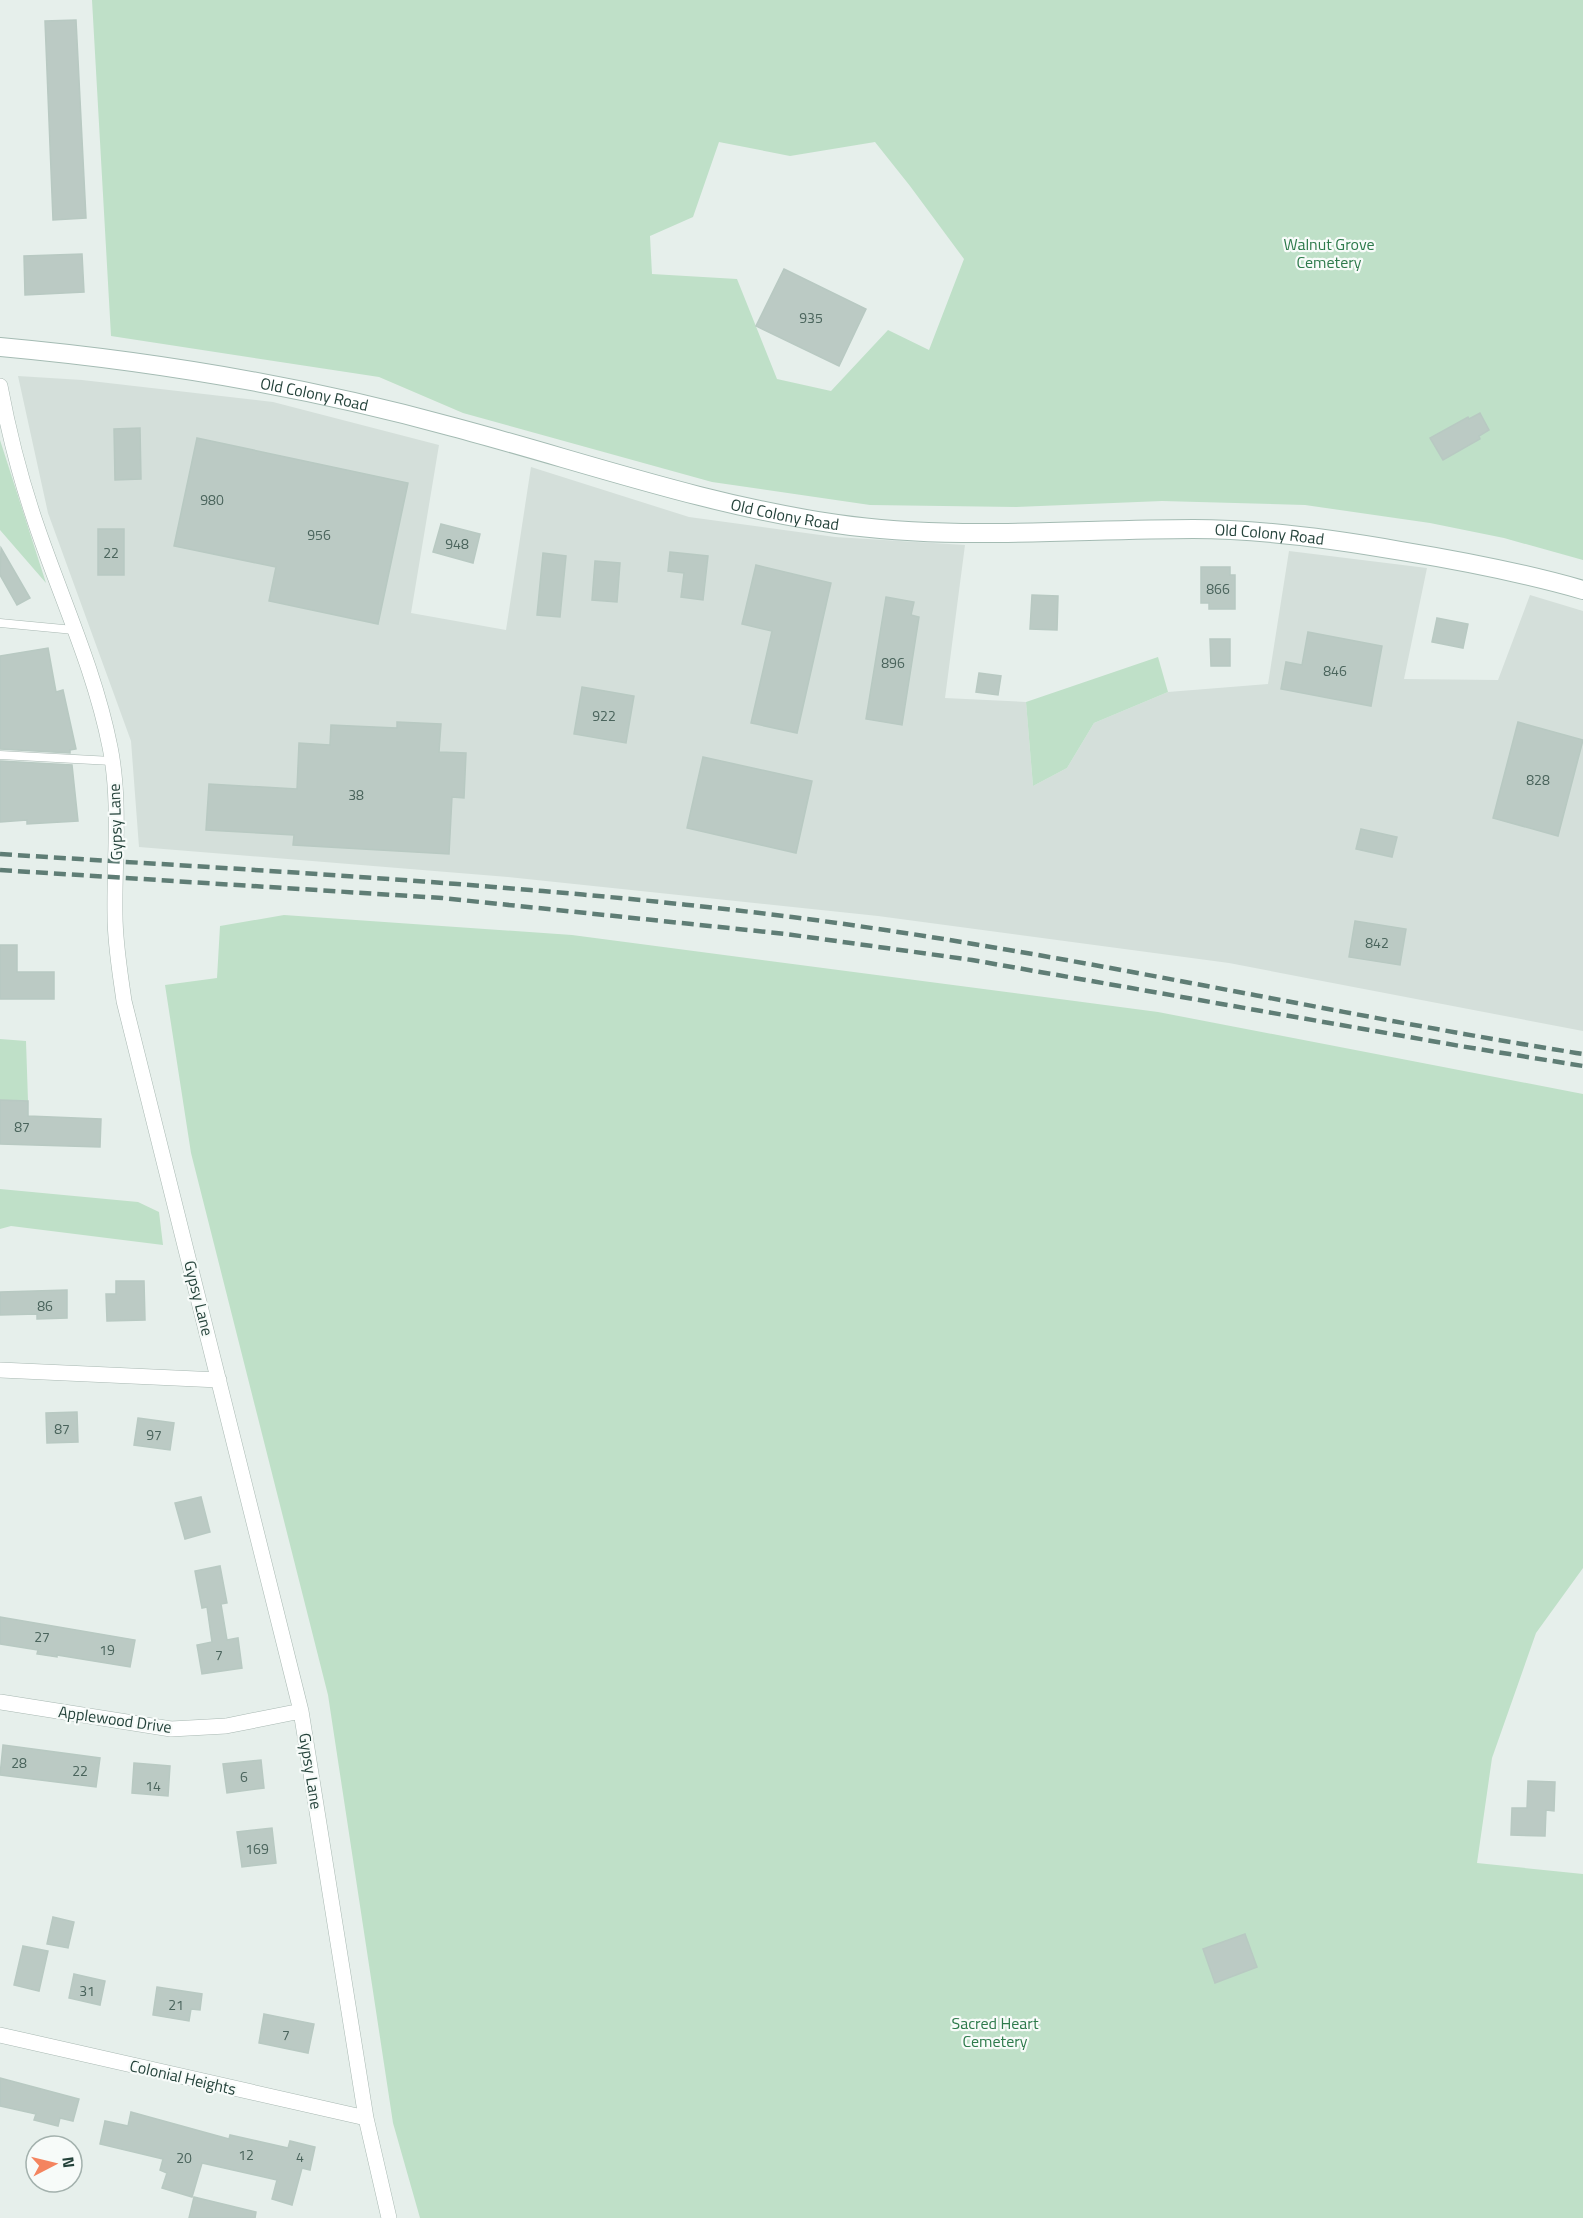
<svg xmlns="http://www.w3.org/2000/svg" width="1583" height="2218" viewBox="0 0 1583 2218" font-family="'Titillium Web',sans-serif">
	<rect width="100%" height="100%" fill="#e6efeb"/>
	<path fill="#d4dfda" d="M18 376 82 380 273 402 439 445 411 613 506 630 531 467 689 517 835 537 965 545 945 698 1026 702 1033 786 1067 768 1094 723 1168 692 1268 684 1289 551 1427 568 1404 679 1498 680 1530 595 1583 611V1031L1229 963 878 916 508 877 139 847 131 741 48 513Z"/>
	<path fill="#bfe0c8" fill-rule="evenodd" d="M92 0H1583V560L1504 538 1430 523 1305 505 1162 501 1016 507 870 505 712 482 463 413 379 377 111 336ZM719 142 790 156 875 142 910 186 964 259 929 350 888 330 831 391 777 379 737 279 652 274 650 236 693 217Z
		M0 440 46 583 0 530Z
		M1158 657 1168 692 1094 723 1067 768 1033 786 1026 702Z
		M284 915 572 935 1158 1012 1583 1094V1568L1536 1633 1492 1758 1477 1863 1583 1874V2218H420L393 2123 328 1695 191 1153 165 985 217 978 220 926Z
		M0 1039 26 1041 28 1101 0 1100Z
		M0 1189 138 1202 159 1212 163 1245 11 1226 0 1229Z"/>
	<path fill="#bbcac4" stroke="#b8c9c2" stroke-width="1.5" d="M76 20 86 218 53 220 45 21Z
		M82 254 84 292 25 295 24 256Z
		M784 269 866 309 839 366 756 326Z
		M1480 413 1489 430 1479 436 1480 439 1443 460 1430 438 1468 417 1469 419Z
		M140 428 141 479 115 480 114 429Z
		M197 438 408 483 378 624 269 601 276 567 174 546Z
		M441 524 480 534 473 563 433 552Z
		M98 529H124V575H98Z
		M1 548 30 598 17 605 0 575Z
		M670 552 708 556 703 600 681 597 684 573 668 571Z
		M543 553 566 556 560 617 537 615Z
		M595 561 620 563 617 602 592 600Z
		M756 565 831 583 797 733 751 723 772 631 742 624Z
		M1201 567H1230V575H1235V609H1209V603H1201Z
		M1032 595 1058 596 1057 630 1030 629Z
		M886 597 914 602 911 615 919 617 902 725 866 719Z
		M1437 618 1468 624 1463 648 1432 642Z
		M1308 632 1382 646 1371 706 1281 689 1286 662 1302 665Z
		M1210 639H1230V666H1211Z
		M48 648 56 692 63 690 76 749 70 750V753L0 749V656Z
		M979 673 1001 676 998 695 976 692Z
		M582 687 634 696 626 743 574 734Z
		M397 722 441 724 439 752 466 753 464 798 452 797 449 854 293 845 294 835 206 830 209 784 297 789 299 743 330 745 331 725 397 728Z
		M1518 722 1583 740 1558 836 1493 818Z
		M703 757 812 781 796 853 687 828Z
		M0 761 72 765 78 821 27 824V820L0 822Z
		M1361 829 1397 837 1392 857 1356 849Z
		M1355 921 1406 929 1400 965 1349 957Z
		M0 945H17V972H54V999H0Z
		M0 1100 28 1101V1116L101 1119 100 1147 0 1144Z
		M116 1281H144L145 1320 107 1321 106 1294H116Z
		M67 1290V1318L37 1319V1314L0 1315V1292Z
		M77 1412 78 1442 47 1443 46 1413Z
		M138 1418 174 1423 170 1450 134 1445Z
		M201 1497 210 1532 185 1539 175 1503Z
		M220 1566 227 1603 221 1604 227 1640 238 1638 242 1668 202 1674 197 1645 212 1642 207 1607 202 1608 195 1571Z
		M0 1617 135 1640 130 1667 57 1655V1657L37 1654 38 1650 0 1644Z
		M3 1745 100 1758 96 1787 0 1775Z
		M261 1760 264 1788 227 1793 223 1764Z
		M134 1763 170 1766 168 1796 132 1793Z
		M1528 1781 1555 1782 1554 1811 1546 1810 1545 1836 1511 1835 1512 1808H1527Z
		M272 1828 276 1863 242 1867 237 1832Z
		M53 1917 74 1922 68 1948 47 1944Z
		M1245 1934 1257 1967 1215 1983 1203 1949Z
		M23 1946 48 1951 39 1991 14 1985Z
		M74 1974 105 1981 100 2005 69 1998Z
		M157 1987 202 1994 200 2010 191 2009 189 2021 153 2015Z
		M264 2014 314 2024 308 2053 259 2043Z
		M0 2078 79 2099 73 2121 60 2118 58 2126 34 2120 36 2114 0 2106Z
		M131 2112 229 2139 230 2135 288 2148 290 2141 315 2147 310 2170 302 2168 292 2205 272 2199 277 2180 202 2163 192 2197 162 2188 167 2173 160 2170 163 2159 100 2144 105 2121 128 2126Z
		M194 2197 256 2212 255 2218H189Z"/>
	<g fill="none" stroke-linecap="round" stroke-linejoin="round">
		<g stroke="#a8b8b2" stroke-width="9">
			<path id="lane" d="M0 623 74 630
				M0 755 112 761"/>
		</g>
		<g stroke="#a8b8b2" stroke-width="16">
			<path id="street" d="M0 386C9 434 21 481 37 527 62 600 95 671 110 747 121 802 114 859 115 915 115 944 120 972 124 1001L301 1711 366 2118 389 2218
				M0 1370 219 1380
				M0 1702 171 1729 226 1726 301 1711
				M0 2035 366 2118"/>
		</g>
		<g stroke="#a4bbb3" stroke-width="20">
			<g id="secondary">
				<path id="s1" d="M0 347C153 361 305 386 453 427 581 461 705 505 837 524 954 541 1075 529 1193 529 1262 529 1333 539 1401 551 1462 561 1524 573 1583 590"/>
			</g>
		</g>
		<use href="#lane" stroke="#fff" stroke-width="8"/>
		<use href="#street" stroke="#fff" stroke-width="15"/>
		<use href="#secondary" stroke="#fff" stroke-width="18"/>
		<path stroke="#5f7d75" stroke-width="4.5" stroke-dasharray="12 6" stroke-linecap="butt" d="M0 854C264 871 529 884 792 917 1058 951 1319 1012 1583 1054
			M0 870 442 898 786 934 972 960 1460 1046 1583 1066"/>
	</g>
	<g text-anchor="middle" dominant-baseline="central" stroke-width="4.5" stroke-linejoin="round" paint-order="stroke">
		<g font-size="14" fill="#4a645c">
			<text x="811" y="317">935</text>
			<text x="212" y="499">980</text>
			<text x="319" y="534">956</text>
			<text x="457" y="543">948</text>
			<text x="111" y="552">22</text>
			<text x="1218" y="588">866</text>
			<text x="893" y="662">896</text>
			<text x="1335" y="670">846</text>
			<text x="604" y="715">922</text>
			<text x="1538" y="779">828</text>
			<text x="356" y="794">38</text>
			<text x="1377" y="942">842</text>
			<text x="22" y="1126">87</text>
			<text x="45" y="1305">86</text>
			<text x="62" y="1428">87</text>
			<text x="154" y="1434">97</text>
			<text x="42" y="1636">27</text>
			<text x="107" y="1649">19</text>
			<text x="219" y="1654">7</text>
			<text x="19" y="1762">28</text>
			<text x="80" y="1770">22</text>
			<text x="244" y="1776">6</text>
			<text x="153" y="1785">14</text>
			<text x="257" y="1848">169</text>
			<text x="87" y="1990">31</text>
			<text x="176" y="2004">21</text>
			<text x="286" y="2034">7</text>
			<text x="246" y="2154">12</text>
			<text x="300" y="2156">4</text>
			<text x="184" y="2157">20</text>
		</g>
		<g font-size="16" fill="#2d7a4b" stroke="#f7fbf9">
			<text x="1329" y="244">Walnut Grove<tspan x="1329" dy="18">Cemetery</tspan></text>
			<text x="995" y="2023">Sacred Heart<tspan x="995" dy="18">Cemetery</tspan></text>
		</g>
		<g font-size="16" fill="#24423a" stroke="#f7fbf9">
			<text stroke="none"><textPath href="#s1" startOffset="318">Old Colony Road</textPath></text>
			<text stroke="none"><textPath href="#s1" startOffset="804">Old Colony Road</textPath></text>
			<text stroke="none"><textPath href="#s1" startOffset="1290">Old Colony Road</textPath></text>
			<text transform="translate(115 822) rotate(-92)">Gypsy Lane</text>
			<text transform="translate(199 1298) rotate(76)">Gypsy Lane</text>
			<text transform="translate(115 1719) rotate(8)">Applewood Drive</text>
			<text transform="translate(311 1771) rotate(81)">Gypsy Lane</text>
			<text transform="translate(183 2077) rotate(13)">Colonial Heights</text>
		</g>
	</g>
	<g transform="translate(54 2164) rotate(83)"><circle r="28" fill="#f7fbf9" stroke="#a3b1ad" stroke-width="1.5"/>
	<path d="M0-4.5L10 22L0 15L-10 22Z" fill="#f4845f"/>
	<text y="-9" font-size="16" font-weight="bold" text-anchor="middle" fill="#24423a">N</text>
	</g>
</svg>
